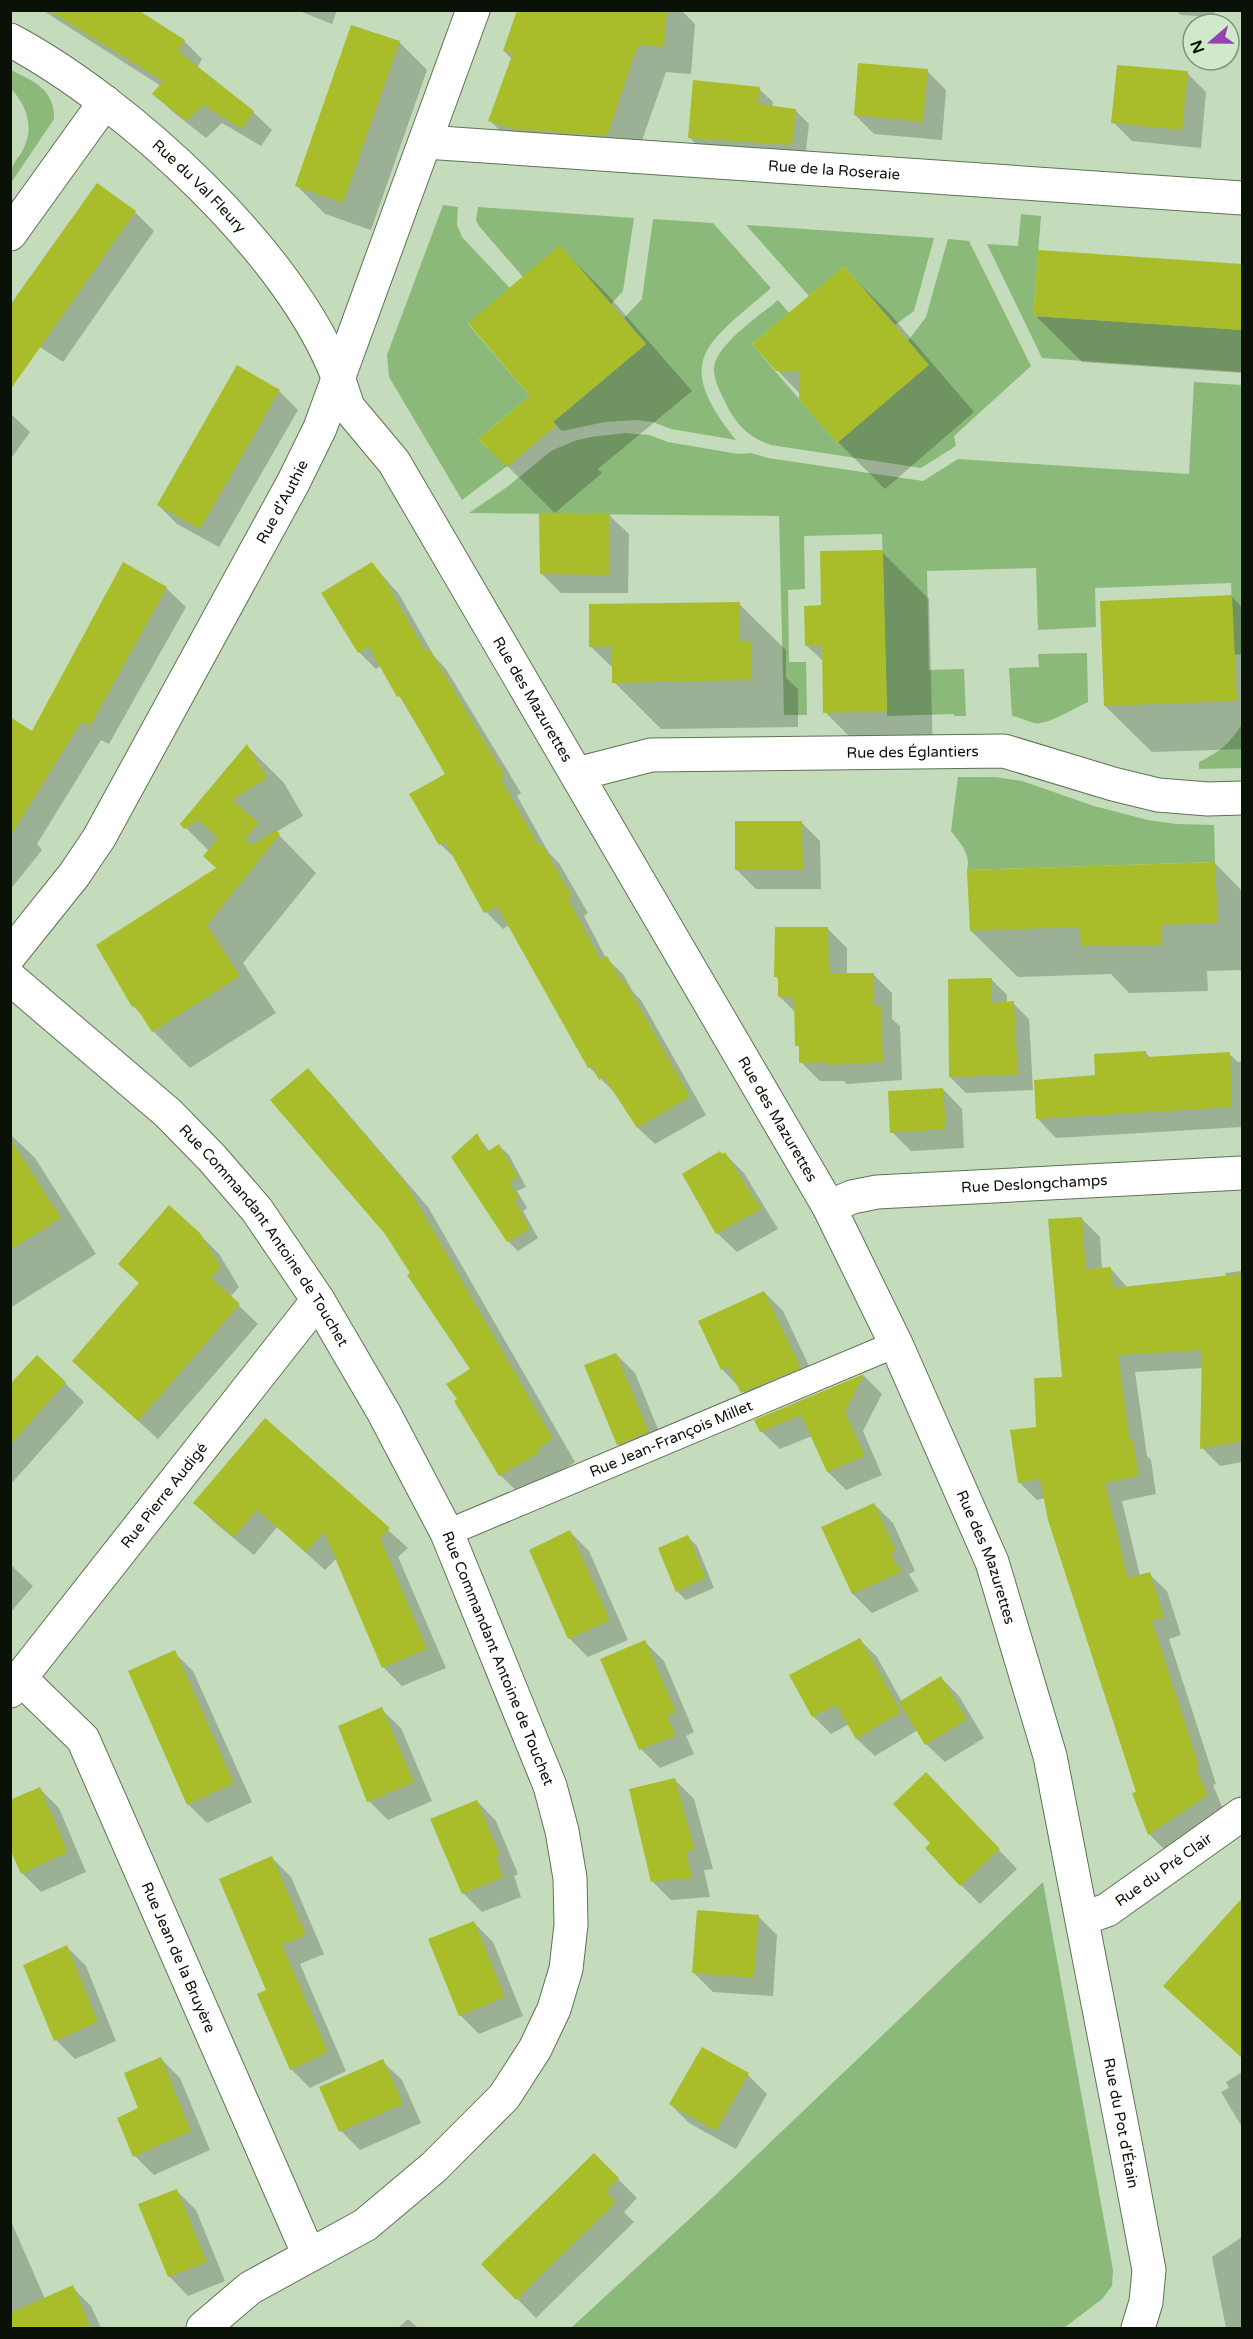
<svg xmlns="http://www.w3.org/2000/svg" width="1253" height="2339" viewBox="0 0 1253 2339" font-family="'Varela Round',sans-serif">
	<rect width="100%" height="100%" fill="#c4dcbb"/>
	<path fill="#8bb97a" d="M11 70C33 81 55 89 54 119L11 183C10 159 18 163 25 145 34 125 25 103 11 89Z
		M443 205 458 207 457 225 462 237 510 288 468 324 530 396 478 439 487 448 495 441 514 461 462 500 389 377 387 355Z
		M478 207 634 218 623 291 611 304 560 246 523 277 479 226 476 221Z
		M1021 214 1041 216 1033 316 1242 330V372L1042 358 987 244 1018 246Z
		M653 219 713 223 771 288C707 344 671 359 736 440L671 429 653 422 637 420 605 422 562 431 553 422 646 344 624 318 642 299Z
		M746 225 934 238 914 311 895 325 844 266 809 296Z
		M948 239 969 241 1031 366 954 436 956 446 921 468 771 445C750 438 737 426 727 406 722 395 715 384 714 371 712 347 761 315 778 300L789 313 752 344 837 443 928 365 908 341 926 317Z
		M1194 382 1242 385V654L1234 655 1231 583 1095 588 1096 627 1038 630 1036 568 927 571 929 670 964 669 966 716H954V714L887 716 882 534 804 536 805 589 788 590 789 662H806L807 715H784L779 516 469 513 507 487 551 451 574 441 591 437 625 433 649 435 668 442 738 454 751 453 768 458 923 481 958 459 1189 474Z
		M1087 653 1088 702C1076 707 1047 726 1034 723 1026 721 1020 717 1012 716L1009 668 1039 667 1038 654Z
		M1242 724V768L1199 769V762C1221 751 1229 744 1242 724Z
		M958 777H996L1022 781 1094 806 1148 820 1176 824 1214 825 1215 862 967 870C971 854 961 844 951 831Z
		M1043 1882 1113 2270 1112 2286 1102 2299 1064 2328H571L710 2200Z"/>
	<path fill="#0003" d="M42 10H135L184 41 202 59 197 68 253 112 272 130 261 146 222 123 206 138 173 112 154 94 161 86Z
		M297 10H337L332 24Z
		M518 10H681L695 24 691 74 666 72 634 163 518 148 490 121 512 59 504 51Z
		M1176 10H1215L1214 17 1181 15Z
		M399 42 427 70 371 230 325 214 297 186Z
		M927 71 946 90 942 140 874 134 855 115Z
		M1187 73 1206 92 1201 148 1132 141 1113 122Z
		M759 89 773 102 772 107 795 110 809 124 805 158 703 151 689 137Z
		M98 185 135 212 154 231 63 362 23 336Z
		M560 247 607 294 692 391 598 469 602 473 555 513 480 439 532 396Z
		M1040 252 1242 265V373L1082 362 1035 315Z
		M844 268 891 315 974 412 885 489 838 442 801 399V395L777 370Z
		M279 391 298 410 219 547 177 524 158 505Z
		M10 413 30 432 10 460Z
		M609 515 629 534 628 593H561L542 574Z
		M882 552 929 599 933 757 872 759 825 712 824 662 806 645 823 607Z
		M372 564 399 594 434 656 446 669 521 793 517 796 549 853 559 863 588 913 584 916 606 958 623 974 633 992 641 1000 706 1115 655 1144 638 1128 618 1096 589 1067 509 925 503 929 486 912 457 860 440 844 447 774 381 666 376 669 359 652Z
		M166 588 186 607 109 744 101 740 37 844 42 850 10 890V719L32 733Z
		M1232 597 1242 607V749L1152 752 1105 706Z
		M739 604 786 650V678L798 689V727L661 729 614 682V669L591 647Z
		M247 746 284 783 303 816 276 832 316 873 243 963 276 1013 190 1068 153 1031 143 1016 133 1006 218 869 209 851 182 824Z
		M801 822 820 841 821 889H756L737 870Z
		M1215 863 1242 891V970L1207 971 1208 991 1129 993 1111 974 1018 977 971 931Z
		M828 929 847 948V974H873L892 993V1019L900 1026 902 1080 847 1084 844 1081H820L801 1062V1049L797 1045 796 1013 780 997V981L776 977Z
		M991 979 1007 995V1003H1013L1029 1019 1033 1090 966 1093 950 1077Z
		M1145 1052 1151 1058 1229 1054 1238 1062H1242V1127L1056 1138 1037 1118 1097 1077Z
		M307 1070 331 1094 428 1207 575 1462 560 1472 562 1475 524 1498 500 1475 472 1370 412 1274Z
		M943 1089 962 1109 964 1148 911 1151 892 1132Z
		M10 1134 35 1158 96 1254 10 1308Z
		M477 1135 490 1152 499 1146 509 1155 526 1187 517 1191 527 1208 523 1211 538 1238 518 1251 508 1241 453 1157Z
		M725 1154 744 1173 778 1229 737 1252 717 1233Z
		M1082 1219 1100 1237 1102 1269 1110 1268 1128 1288 1226 1277 1225 1273 1242 1271V1462L1220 1466 1202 1448 1203 1368 1135 1372 1147 1456 1151 1460 1156 1494 1122 1501 1140 1576 1149 1574 1167 1591 1181 1635 1169 1639 1216 1784 1213 1785 1225 1814 1167 1852 1149 1834 1046 1498 1037 1500 1019 1482 1038 1429 1064 1379Z
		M199 1234 219 1254 239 1287 230 1297 258 1324 158 1439 93 1380 140 1284 120 1264Z
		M764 1292 783 1311 819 1387 761 1411 722 1369Z
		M616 1354 635 1373 667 1451 637 1464 618 1444Z
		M864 1376 882 1394 863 1431 882 1475 846 1490 828 1472 812 1436 780 1449 761 1431 756 1421Z
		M65 1383 84 1402 10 1485V1386Z
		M265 1420 408 1548 398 1557 446 1668 402 1686 383 1667 337 1558 325 1570 277 1527 254 1555 214 1522 195 1503Z
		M874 1504 893 1523 915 1571 909 1574 919 1591 872 1613 853 1594 823 1528Z
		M570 1532 589 1551 628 1640 588 1657 569 1638Z
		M688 1537 697 1546 714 1588 686 1600 677 1591Z
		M10 1564 33 1586 10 1613Z
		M860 1640 877 1657 902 1702 941 1678 959 1696 984 1738 945 1762 926 1744 918 1730 875 1756 857 1739 849 1724 831 1734 813 1716Z
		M645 1642 664 1661 694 1732 686 1736 694 1754 660 1768 641 1749Z
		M174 1652 193 1671 252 1802 207 1823 188 1804Z
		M381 1709 401 1728 432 1801 388 1820 369 1801Z
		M675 1780 694 1799 713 1869 704 1870 710 1897 671 1900 652 1881Z
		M40 1789 59 1808 86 1872 41 1892 22 1873Z
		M945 1793 1017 1869 980 1904 961 1885 932 1843Z
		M477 1801 496 1821 518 1874 514 1876 521 1897 482 1912 463 1893Z
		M272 1858 291 1877 324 1954 300 1964 346 2071 310 2088 291 2069 268 1991Z
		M758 1916 777 1935 773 1996 713 1992 694 1973Z
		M1227 1917 1242 1931V2057L1183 2004Z
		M474 1923 493 1942 523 2016 479 2034 460 2015Z
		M67 1947 86 1966 116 2041 75 2059 56 2040Z
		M161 2059 180 2078 210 2150 154 2175 135 2156 119 2119 140 2109Z
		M382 2061 402 2080 421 2123 360 2150 341 2131Z
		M1242 2072V2127L1221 2092 1229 2088 1226 2082Z
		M748 2075 767 2094 736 2149 689 2123 670 2104Z
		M594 2155 637 2198 624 2212 634 2222 536 2318 483 2264Z
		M176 2190 196 2210 225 2281 188 2296 169 2276Z
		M10 2219 45 2299 72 2287 91 2306 101 2328H10Z
		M1242 2237V2328H1226L1212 2257Z
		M408 2319 418 2328H398Z"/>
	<path fill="#a9bd2b" d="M48 10H138L185 40 178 51 254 111 242 129 203 105 186 121 152 94 163 81Z
		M517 10H667L664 47 638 45 607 136 514 129 488 121 513 53 503 51Z
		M351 25 400 41 343 203 295 186Z
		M858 63 928 69 923 122 854 115Z
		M1117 65 1188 71 1182 130 1111 123Z
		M693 80 760 87 758 104 796 109 792 145 688 138Z
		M97 183 136 211 10 390V305Z
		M560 245 646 344 553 422 557 425 507 467 478 439 530 396 468 323Z
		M1038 250 1242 264V330L1033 316Z
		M844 266 929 365 837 443 799 399V371H776L752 344Z
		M237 365 280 390 200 529 157 505Z
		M539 513 610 514 609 575 540 574Z
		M883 550 887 711 823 713 822 645 805 646 804 606 821 605 820 551Z
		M123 562 167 587 90 726 81 722 10 837V717L32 731Z
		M372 562 382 575 426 652 430 650 505 776 501 779 539 846 542 844 572 896 568 898 600 959 607 956 622 982 625 981 690 1097 637 1128 604 1077 599 1080 592 1066 588 1068 497 906 484 913 445 842 439 845 409 794 445 774 400 696 397 697 369 647 358 653 321 593Z
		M1232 595 1237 701 1104 706 1100 601Z
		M740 602V641H752V680L612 683V646L589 647V604Z
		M247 744 267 778 232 800 259 823 245 839 252 845 276 830 280 834 207 925 240 976 152 1032 135 1005 132 1007 96 945 216 868 203 856 218 838 198 820 184 829 180 824Z
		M735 821H802L803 870H735Z
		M1215 862 1218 923 1161 925 1162 945 1081 946 1080 927 970 931 967 870Z
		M775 927H828L829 973H874V1006H881L883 1062 826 1065V1062L799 1063V1046H795L794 997H778V977H774Z
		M992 978 991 1003 1014 1001 1018 1075 949 1077 948 979Z
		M1146 1051V1057L1230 1052 1232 1107 1036 1119 1034 1080 1095 1075 1094 1054Z
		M308 1068 405 1182 553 1439 538 1448 540 1452 499 1476 454 1401 457 1399 446 1384 470 1369 407 1275 410 1273 385 1234 270 1100Z
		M943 1088 946 1129 890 1133 888 1091Z
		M477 1133 487 1152 499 1144 518 1177 509 1182 519 1198 515 1201 530 1229 507 1242 451 1157Z
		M10 1138 61 1218 10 1250Z
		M720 1151 722 1154 725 1152 761 1209 716 1234 682 1174Z
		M169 1205 200 1233 221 1267 211 1278 240 1304 138 1421 72 1361 139 1283 118 1264Z
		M1082 1217 1086 1269 1111 1267 1113 1288 1242 1274V1441L1200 1449 1202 1350 1118 1355 1130 1441 1133 1440 1139 1476 1105 1483 1128 1578 1150 1572 1164 1617 1152 1621 1199 1766 1196 1767 1208 1795 1148 1835 1132 1793 1136 1792 1048 1520 1040 1479 1018 1483 1010 1430 1036 1427 1034 1378 1062 1377 1048 1219Z
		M764 1291 801 1368 741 1393 728 1367 721 1370 698 1321Z
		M616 1353 649 1432 617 1445 584 1365Z
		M37 1355 66 1382 10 1445V1384Z
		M864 1374 845 1412 865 1456 827 1472 801 1415 760 1432 754 1420Z
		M265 1418 390 1528 380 1538 427 1649 382 1668 324 1532 306 1552 257 1510 234 1537 193 1503Z
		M874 1503 896 1551 891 1554 901 1572 852 1594 821 1527Z
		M570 1530 610 1620 568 1639 529 1550Z
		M688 1535 706 1578 676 1592 658 1548Z
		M860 1638 901 1712 856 1739 836 1705 812 1717 789 1675Z
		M645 1640 676 1712 667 1716 676 1735 639 1750 600 1659Z
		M175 1650 234 1783 187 1805 128 1671Z
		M941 1676 967 1719 925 1745 899 1702Z
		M382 1707 414 1782 367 1802 338 1726Z
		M926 1772 1000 1849 960 1886 925 1848 930 1843 893 1804Z
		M675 1778 695 1850 686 1851 692 1878 651 1882 629 1789Z
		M40 1787 68 1852 21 1874 10 1849V1800Z
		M477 1800 500 1855 496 1857 503 1877 462 1894 430 1819Z
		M272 1856 306 1935 282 1945 328 2052 290 2070 257 1994 266 1990 219 1879Z
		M1242 1898V2058L1163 1986Z
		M697 1910 759 1915 754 1978 692 1973Z
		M474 1921 505 1997 459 2016 428 1939Z
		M67 1945 98 2022 54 2041 23 1965Z
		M702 2047 749 2073 716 2131 669 2104Z
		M161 2057 191 2131 133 2157 117 2118 138 2108 124 2073Z
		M383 2059 403 2104 339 2132 319 2087Z
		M594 2153 619 2178 606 2192 616 2202 516 2300 481 2264Z
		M177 2189 207 2262 168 2277 138 2204Z
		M73 2285 91 2328H10V2313Z"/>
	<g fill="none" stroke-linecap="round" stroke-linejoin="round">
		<g stroke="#5e7356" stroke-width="28">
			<g id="pedestrian">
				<path id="s1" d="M447 1533 896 1344"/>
			</g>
		</g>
		<g stroke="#5e7356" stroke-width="35">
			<g id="minor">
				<path id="s2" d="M10 40C127 102 293 254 339 380"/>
				<path id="s3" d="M425 142 1242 198"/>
				<path d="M10 234 105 102"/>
				<path id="s4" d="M577 774 651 755 1004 751 1113 784 1158 795 1208 799 1242 798"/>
				<path id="s5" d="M10 978 168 1113 212 1158 257 1210 318 1300 384 1413 447 1533 550 1786 562 1831 570 1878 571 1925 566 1969 554 2009 535 2049 504 2097 434 2167 365 2225 250 2288 203 2328"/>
				<path id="s6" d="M829 1207 852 1197 877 1192 1242 1173"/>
				<path id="s7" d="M20 1678 83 1739 309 2255"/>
				<path id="s8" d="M10 1691 318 1300"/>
				<path id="s9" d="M1082 1919 1107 1910 1242 1814"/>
			</g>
		</g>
		<g stroke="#5e7356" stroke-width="35">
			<g id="tertiary">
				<path id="s10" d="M339 380 348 407 394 462 829 1207 896 1344 992 1562 1050 1756 1128 2158 1149 2270 1146 2302 1138 2328"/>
				<path id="s11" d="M10 955 74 875 99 838 293 483 320 428 473 10"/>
			</g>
		</g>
		<use href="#pedestrian" stroke="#fff" stroke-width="26"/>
		<use href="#minor" stroke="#fff" stroke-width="33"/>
		<use href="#tertiary" stroke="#fff" stroke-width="33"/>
	</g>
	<g text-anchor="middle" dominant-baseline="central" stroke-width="4.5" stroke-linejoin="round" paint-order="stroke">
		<g font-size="15" fill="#0a1207" stroke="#d1e9c8">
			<text stroke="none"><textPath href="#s3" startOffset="410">Rue de la Roseraie</textPath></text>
			<text stroke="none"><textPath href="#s2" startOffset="240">Rue du Val Fleury</textPath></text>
			<text stroke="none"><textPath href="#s11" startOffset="530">Rue d'Authie</textPath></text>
			<text stroke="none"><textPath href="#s10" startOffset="375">Rue des Mazurettes</textPath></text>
			<text stroke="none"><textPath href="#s4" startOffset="338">Rue des Églantiers</textPath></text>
			<text stroke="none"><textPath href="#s10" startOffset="861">Rue des Mazurettes</textPath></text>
			<text stroke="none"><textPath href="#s6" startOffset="208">Rue Deslongchamps</textPath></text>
			<text stroke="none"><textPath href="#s5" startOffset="364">Rue Commandant Antoine de Touchet</textPath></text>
			<text stroke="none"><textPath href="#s1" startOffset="243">Rue Jean-François Millet</textPath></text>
			<text stroke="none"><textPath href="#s8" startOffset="249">Rue Pierre Audigé</textPath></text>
			<text stroke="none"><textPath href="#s10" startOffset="1347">Rue des Mazurettes</textPath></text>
			<text stroke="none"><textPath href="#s5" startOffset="850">Rue Commandant Antoine de Touchet</textPath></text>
			<text stroke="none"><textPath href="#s9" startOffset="96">Rue du Pré Clair</textPath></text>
			<text stroke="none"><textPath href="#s7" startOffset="326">Rue Jean de la Bruyère</textPath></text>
			<text stroke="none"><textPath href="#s10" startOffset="1930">Rue du Pot d'Étain</textPath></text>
		</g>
	</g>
	<rect width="1253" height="2339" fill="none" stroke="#0a1207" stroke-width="24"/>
	<g transform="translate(1211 42) rotate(250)"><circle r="28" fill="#d1e9c8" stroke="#81937b" stroke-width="1.5"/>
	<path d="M0-4.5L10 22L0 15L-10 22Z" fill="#9541af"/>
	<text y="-9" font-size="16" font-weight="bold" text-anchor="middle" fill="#0a1207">N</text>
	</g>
</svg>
